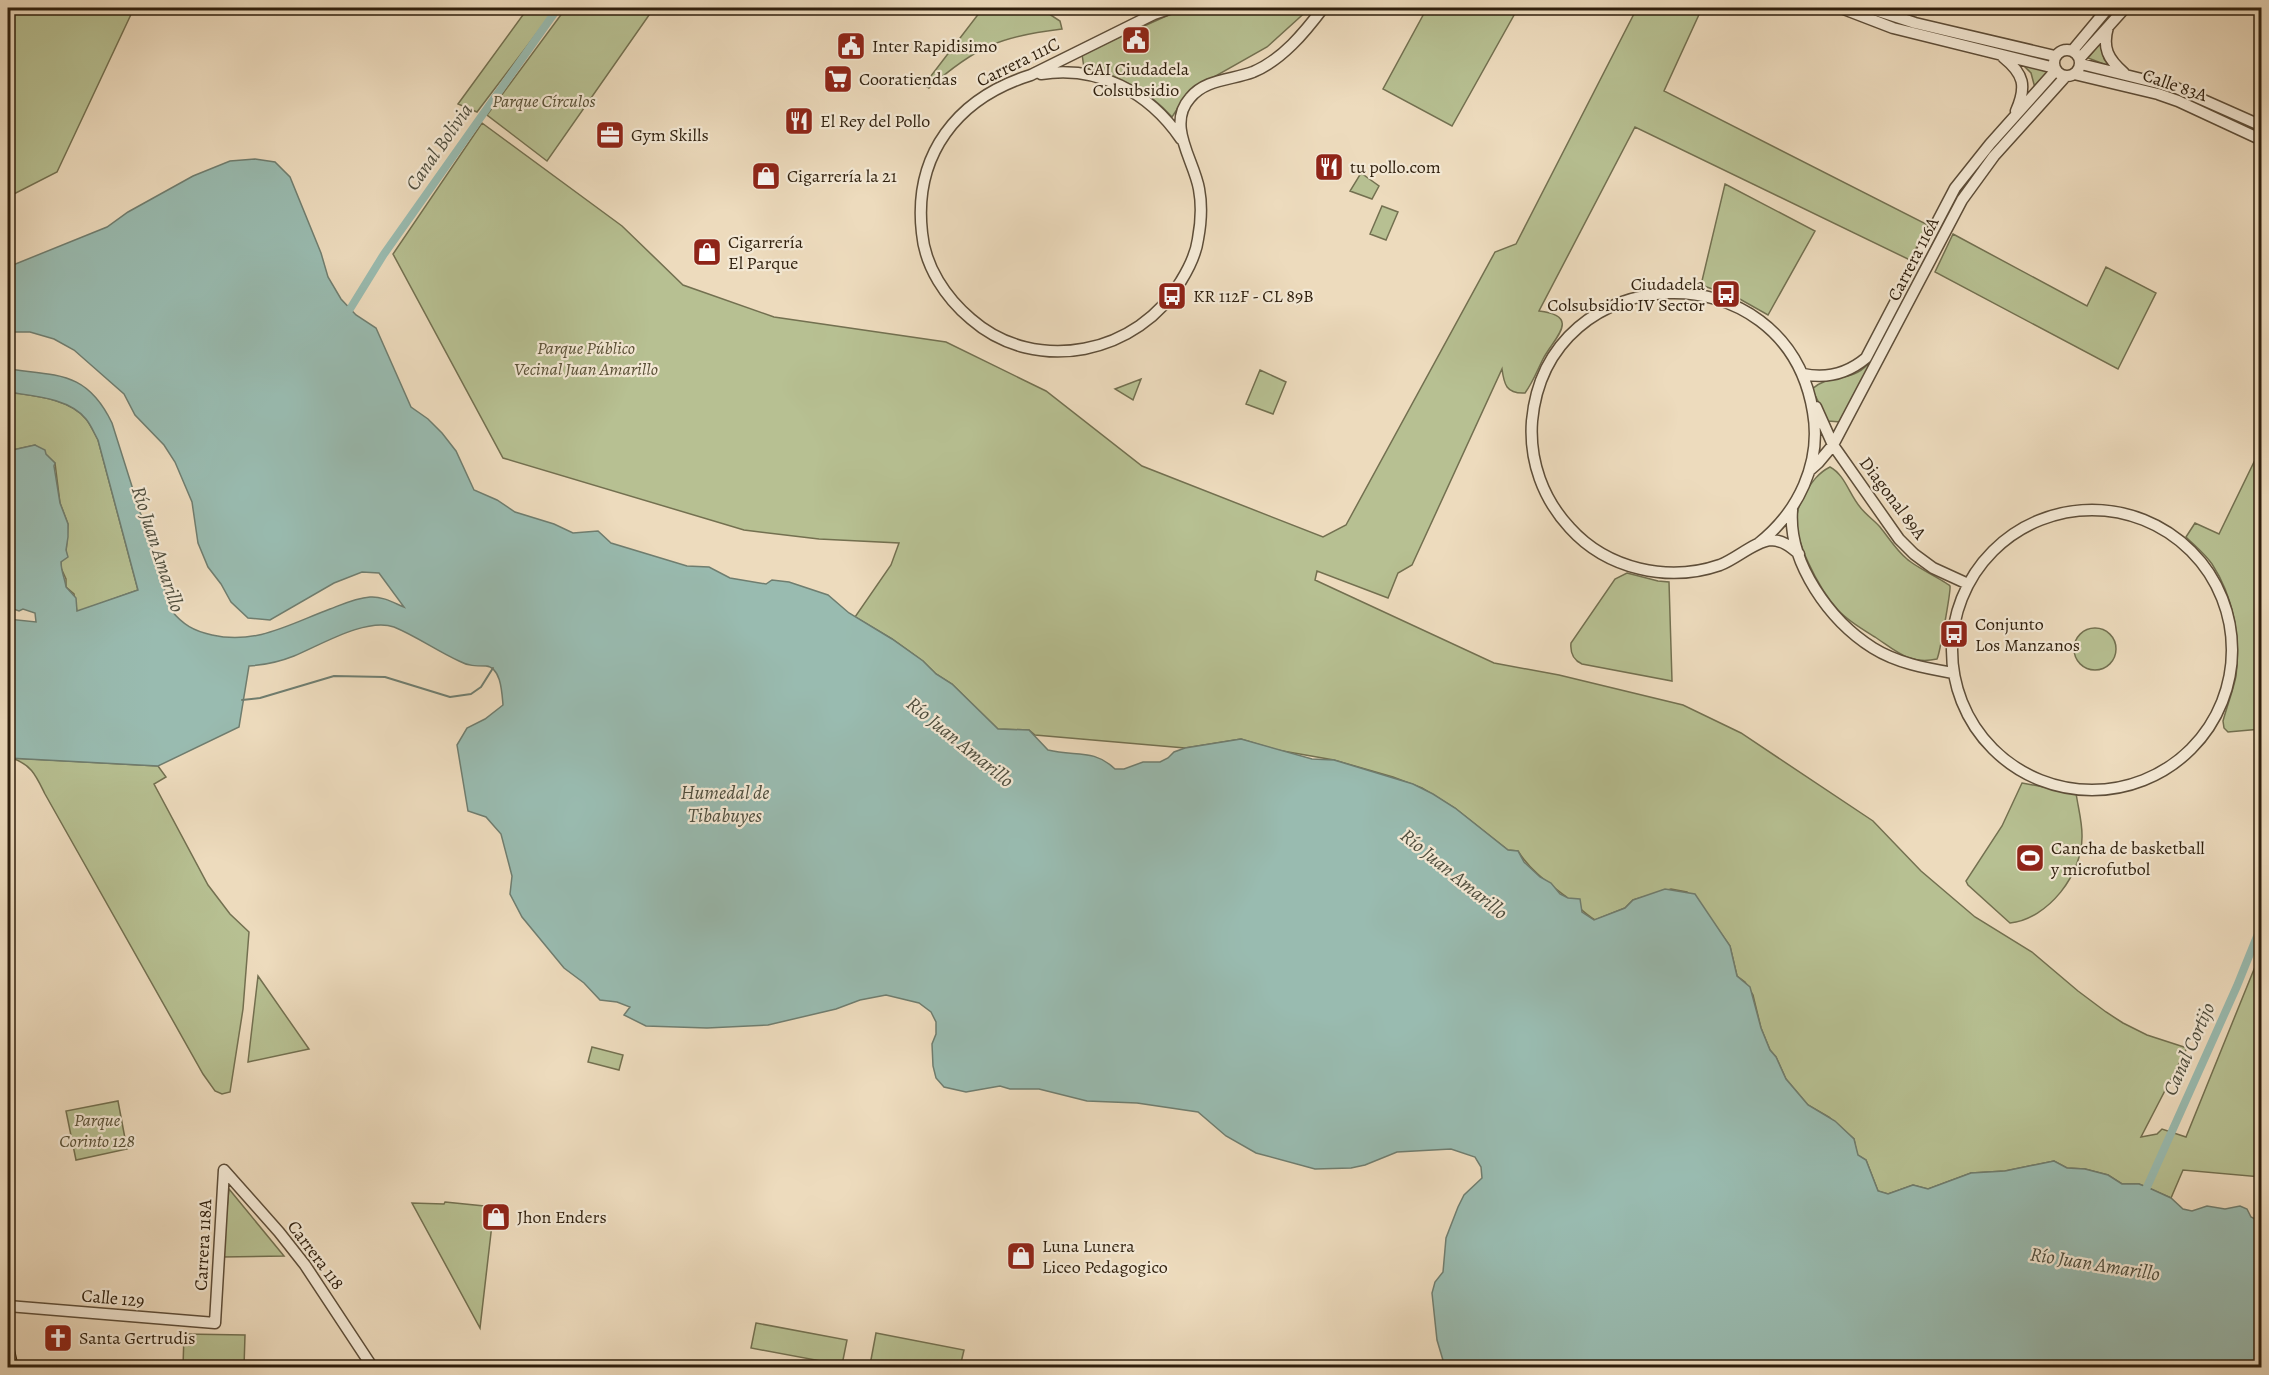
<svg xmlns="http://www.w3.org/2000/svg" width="2269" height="1375" viewBox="0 0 2269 1375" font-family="Alegreya,serif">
	<rect width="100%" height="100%" fill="#eddbbd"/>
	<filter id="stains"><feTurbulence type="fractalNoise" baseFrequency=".00333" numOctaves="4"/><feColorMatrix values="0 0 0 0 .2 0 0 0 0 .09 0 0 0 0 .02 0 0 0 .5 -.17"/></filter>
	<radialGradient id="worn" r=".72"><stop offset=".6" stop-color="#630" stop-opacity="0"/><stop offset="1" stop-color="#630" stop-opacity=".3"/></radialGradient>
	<path fill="#b7c092" stroke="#737050" stroke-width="1.5" d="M8 8H134L57 172 8 197Z
		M528 8H556L477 112 458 104Z
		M566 8H654L547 161 487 115Z
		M983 8H1040L1060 21 1062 29C1001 36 975 47 929 88L924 85Z
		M1222 8H1310L1267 47 1189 91 1172 117C1148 90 1119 76 1084 68L1082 54 1173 13C1191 7 1208 14 1222 8Z
		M1427 8H1518L1452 126 1383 89Z
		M1637 8H1702L1664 91 1928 225 1910 260 1635 127 1539 311C1583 316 1553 339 1543 359 1537 371 1533 382 1525 393 1506 394 1504 384 1502 369L1412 565 1398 573 1388 598 1317 571 1315 580 1494 663 1559 675 1683 705 1741 733 1873 821 1921 871 1975 917 2032 952 2078 991 2106 1012 2123 1023 2147 1035 2187 1048 2141 1137 2157 1134 2162 1129 2186 1137 2261 952V1177L2183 1170 2171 1198 2139 1184H2122L2108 1175 2085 1169 2067 1168 2054 1161 2005 1171 1971 1173 1928 1189 1913 1185 1888 1194 1878 1191 1866 1160 1857 1155 1854 1139 1829 1117 1808 1105 1786 1079 1776 1057 1770 1050 1761 1028 1753 995 1745 982 1737 976 1730 946 1703 908 1687 892 1671 889 1633 900 1625 908 1595 920C1585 914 1578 906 1569 899 1551 885 1531 872 1518 851L1508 850 1455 808 1422 788 1393 777 1334 760 1277 750 1241 739 1185 748 1035 735 1029 730 998 729 952 684 936 674 923 661 892 639 855 617 891 565 899 543 819 539 744 530 503 458 393 254 482 123 622 226 683 285 774 317 946 342 1046 391 1142 466 1323 537 1346 525 1495 252 1516 244Z
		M2100 43 2104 59 2109 66 2088 58Z
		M2022 64 2048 72 2035 88 2031 73Z
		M1361 173 1379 186 1372 199 1350 191Z
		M1725 184 1815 231 1768 315 1738 298 1701 285Z
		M1382 206 1398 212 1386 240 1370 234Z
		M1953 234 2087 306 2106 267 2156 293 2118 369 1935 272Z
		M1867 365 1871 368 1841 422 1828 421 1812 389C1828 374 1852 382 1867 365Z
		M1260 370 1286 382 1273 414 1246 404Z
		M1141 379 1133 400 1115 389Z
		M8 392C33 396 69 398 86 419 91 425 94 433 98 440L138 590 77 612 74 594 66 587V579L61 568V562L66 553 68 524 60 503 55 463 35 445 8 451Z
		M2254 462 2262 466 2261 729 2228 732 2224 728 2223 721C2227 706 2233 691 2236 676 2241 638 2233 596 2212 564 2205 554 2195 546 2186 537L2195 523 2219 534Z
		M1830 467C1845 475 1849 494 1860 507 1866 515 1874 520 1880 527 1889 538 1896 550 1907 559 1914 566 1948 583 1950 586 1951 590 1940 653 1937 659 1909 665 1896 651 1875 637 1862 629 1848 621 1838 610 1820 590 1790 537 1798 510 1799 504 1803 498 1805 493 1812 482 1818 473 1830 467Z
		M1627 573 1658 581 1669 582 1672 681 1582 664C1573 660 1570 653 1571 643L1615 579Z
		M2074 649a21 21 0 1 1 42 0a21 21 0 1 1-42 0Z
		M12 758 158 766 166 777 154 784 208 885 230 914 249 932 243 1009 230 1092 222 1094 215 1091 203 1074 45 794C36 776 32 765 12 758Z
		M2022 783 2076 793C2078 807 2082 821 2082 835 2083 874 2048 919 2010 923L1968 885 1966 881 2002 826Z
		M258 976 309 1049 248 1062Z
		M592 1047 623 1055 619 1070 588 1062Z
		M118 1101 127 1149 76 1160 66 1111Z
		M229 1189 284 1256 222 1257Z
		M445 1202 494 1207 480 1328 412 1203 444 1204Z
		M756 1323 847 1340 842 1365 751 1348Z
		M876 1333 964 1350 960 1367 884 1368 870 1365Z
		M184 1334 245 1335 244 1367H183Z"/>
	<path fill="#99bbb0" stroke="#6f7d6f" stroke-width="1.5" d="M255 159 275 162 290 177 321 253 328 277 341 299 356 315 376 328 411 407 428 419 442 433 456 451 474 490 497 500 515 512 554 524 573 533 598 531 611 543 687 566 709 567 730 578 766 584 772 580 789 582 828 595 849 613 892 639 923 661 936 674 952 684 998 729 1029 730 1048 750C1075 757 1093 748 1115 769H1124L1143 762H1160L1168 758 1174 752 1185 748 1241 739 1312 759 1334 760 1413 784 1433 794 1455 808 1508 850 1518 851 1524 862 1540 877 1551 883 1560 894 1568 898 1580 899 1582 912 1594 920 1625 908 1633 900 1665 889 1695 894 1730 946 1737 976 1750 987 1761 1028 1770 1050 1776 1057 1786 1079 1808 1105 1835 1121 1854 1139 1858 1155 1866 1160 1878 1191 1888 1194 1913 1185 1928 1189 1971 1173 2005 1171 2054 1161 2067 1168 2085 1169 2108 1175 2122 1184H2139L2147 1187 2171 1198 2183 1209 2192 1211 2207 1206 2225 1209 2240 1206 2247 1209 2251 1217 2261 1222V1367H1445L1437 1340 1432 1293 1435 1282 1443 1272 1446 1238 1458 1207 1464 1195 1482 1178 1481 1167 1475 1157 1451 1149 1397 1152 1365 1165 1351 1168 1315 1169 1256 1153 1226 1136 1198 1112 1137 1103 1087 1101 1039 1089H1010L1000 1086 966 1092 944 1087 936 1078 933 1066 932 1044 936 1034V1022L931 1012 919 1003 886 995 860 1000 836 1009 768 1025 707 1028 646 1026 624 1015 630 1007 617 1002 600 1000 584 983 564 968 522 917 510 894 512 876 501 834 486 817 468 811 457 745 467 728 485 719 503 705C502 693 501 667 486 666 476 666 468 666 459 661 437 651 416 636 394 627 366 617 319 646 294 656 279 662 265 665 249 666L239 727 158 766 8 758V619L36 622 35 613 23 609 19 611 8 607V451L35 445 45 450 46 454 55 463 54 466 60 503 68 524V537L66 550 68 557 61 562C61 571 65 579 66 587L76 598 77 611 138 590 98 440C94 433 91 425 86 419 69 398 33 396 8 392V369C58 376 87 371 112 423L171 610C183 625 194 631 212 635 256 645 290 624 330 609 343 604 356 598 370 597 382 596 394 603 404 607L379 573 362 572 334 583 270 620 248 618 231 602 221 584 208 567 198 543 192 502 175 462 164 445 135 415 124 394 74 350 54 339 30 332H8V267L107 227 128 212 193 176 230 161Z"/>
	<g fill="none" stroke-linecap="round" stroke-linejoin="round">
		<path stroke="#6f7d6f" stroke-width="2" d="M242 700 260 698 334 676 385 677 450 697 471 694 481 687 493 668"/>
		<path stroke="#99bbb0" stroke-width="8" d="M350 309 384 254 558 8
			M2147 1187 2237 986 2262 924"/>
		<g stroke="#5e4e39" stroke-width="13">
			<path id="minor" d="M1172 8 1154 14 1031 75C957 98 913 155 922 233 925 267 946 298 971 319 1036 376 1139 354 1181 281 1189 268 1196 254 1198 239 1201 223 1202 205 1199 189 1194 160 1166 125 1190 98 1205 79 1232 80 1253 72 1282 60 1305 32 1323 8
				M1841 8 1893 28 2055 68
				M1869 8 1915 23 2055 56
				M2108 27C2102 48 2108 59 2124 73
				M2054 63a13 13 0 1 1 26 0a13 13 0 1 1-26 0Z
				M2073 50 2108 8
				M2003 57C2024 74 2027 86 2016 111
				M2080 58 2125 8
				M2081 64 2174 87 2262 126
				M1041 74C1098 65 1149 92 1181 139
				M2074 74 2158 94 2178 101 2262 140
				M1803 374C1827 379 1847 374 1866 358L1955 188 1990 144 2056 70
				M1816 407 1833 445 1899 539 1914 554 1933 568 1968 584
				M1809 471 1818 463 1833 445 1962 200 1994 156 2066 76
				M1952 650a140 140 0 1 1 280 0a140 140 0 1 1-280 0Z
				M1792 510C1788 563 1830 621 1873 648 1897 663 1925 668 1953 673
				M1759 543C1798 512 1822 463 1813 412 1786 247 1547 257 1532 421 1529 461 1543 499 1570 528 1607 569 1668 583 1720 565 1736 559 1754 542 1770 540 1782 540 1790 546 1799 554
				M224 1170 279 1232 305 1265 373 1368
				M8 1306 215 1323 224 1170"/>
		</g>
		<g stroke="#2f1f0d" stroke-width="14">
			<path id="major" d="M8 1350 12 1368"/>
		</g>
		<use href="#minor" stroke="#f3e8d4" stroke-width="10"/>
		<use href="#major" stroke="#e6be7e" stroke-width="12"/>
	</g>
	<defs>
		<g id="civic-square" transform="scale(1.5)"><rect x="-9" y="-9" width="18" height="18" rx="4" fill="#8f2418" stroke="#f3e8d4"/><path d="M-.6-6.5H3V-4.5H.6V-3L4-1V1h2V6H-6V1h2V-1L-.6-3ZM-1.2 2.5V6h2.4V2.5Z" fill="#fff"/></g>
		<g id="supermarket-square" transform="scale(1.5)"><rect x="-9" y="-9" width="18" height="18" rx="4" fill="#8f2418" stroke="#f3e8d4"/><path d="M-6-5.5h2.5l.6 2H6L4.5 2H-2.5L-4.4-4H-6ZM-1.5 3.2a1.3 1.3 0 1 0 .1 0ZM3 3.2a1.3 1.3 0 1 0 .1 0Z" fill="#fff"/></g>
		<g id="restaurant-square" transform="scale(1.5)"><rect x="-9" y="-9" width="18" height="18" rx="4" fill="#8f2418" stroke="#f3e8d4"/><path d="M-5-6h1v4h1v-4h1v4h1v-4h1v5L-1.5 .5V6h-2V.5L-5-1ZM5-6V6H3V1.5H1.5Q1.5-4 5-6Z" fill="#fff"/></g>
		<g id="office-square" transform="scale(1.5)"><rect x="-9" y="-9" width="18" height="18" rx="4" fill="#8f2418" stroke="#f3e8d4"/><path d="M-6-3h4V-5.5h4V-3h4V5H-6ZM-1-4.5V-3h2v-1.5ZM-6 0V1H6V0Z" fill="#fff"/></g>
		<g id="shop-square" transform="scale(1.5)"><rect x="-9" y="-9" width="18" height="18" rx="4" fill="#8f2418" stroke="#f3e8d4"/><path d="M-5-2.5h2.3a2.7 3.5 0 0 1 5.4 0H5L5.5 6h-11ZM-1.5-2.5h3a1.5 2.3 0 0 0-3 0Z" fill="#fff"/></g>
		<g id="bus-square" transform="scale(1.5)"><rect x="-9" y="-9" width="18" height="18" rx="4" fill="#8f2418" stroke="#f3e8d4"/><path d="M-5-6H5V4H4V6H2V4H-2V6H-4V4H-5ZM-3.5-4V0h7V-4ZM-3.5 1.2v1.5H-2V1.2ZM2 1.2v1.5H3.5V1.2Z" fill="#fff"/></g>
		<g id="stadium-square" transform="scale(1.5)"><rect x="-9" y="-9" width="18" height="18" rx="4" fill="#8f2418" stroke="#f3e8d4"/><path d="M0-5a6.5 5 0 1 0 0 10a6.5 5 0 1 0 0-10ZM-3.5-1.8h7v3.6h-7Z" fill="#fff"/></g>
		<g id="church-square" transform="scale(1.5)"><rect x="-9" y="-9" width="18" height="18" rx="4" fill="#8f2418" stroke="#f3e8d4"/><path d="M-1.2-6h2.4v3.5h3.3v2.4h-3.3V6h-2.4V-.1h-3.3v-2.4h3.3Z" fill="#fff"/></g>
	</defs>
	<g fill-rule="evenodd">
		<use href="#civic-square" x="1136" y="40"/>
		<use href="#civic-square" x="851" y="46"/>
		<use href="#supermarket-square" x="838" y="79"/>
		<use href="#restaurant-square" x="799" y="121"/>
		<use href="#office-square" x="610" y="135"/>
		<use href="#restaurant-square" x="1329" y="167"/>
		<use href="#shop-square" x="766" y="176"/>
		<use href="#shop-square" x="707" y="252"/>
		<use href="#bus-square" x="1726" y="294"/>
		<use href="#bus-square" x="1172" y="296"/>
		<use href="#bus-square" x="1954" y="634"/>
		<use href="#stadium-square" x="2030" y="858"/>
		<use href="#shop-square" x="496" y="1217"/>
		<use href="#shop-square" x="1021" y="1256"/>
		<use href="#church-square" x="58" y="1338"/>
	</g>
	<g text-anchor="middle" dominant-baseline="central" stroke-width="4.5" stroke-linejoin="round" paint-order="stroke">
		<g font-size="18" fill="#2f1f0d" stroke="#f3e8d4" text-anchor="start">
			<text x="872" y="46">Inter Rapidisimo</text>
			<text x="1136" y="69" text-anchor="middle">CAI Ciudadela<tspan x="1136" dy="21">Colsubsidio</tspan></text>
			<text x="859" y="79">Cooratiendas</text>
			<text x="820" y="121">El Rey del Pollo</text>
			<text x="631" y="135">Gym Skills</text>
			<text x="1350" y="167">tu pollo.com</text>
			<text x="787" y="176">Cigarrería la 21</text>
			<text x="728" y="242">Cigarrería<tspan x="728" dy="21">El Parque</tspan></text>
			<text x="1705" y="284" text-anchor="end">Ciudadela<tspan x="1705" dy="21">Colsubsidio IV Sector</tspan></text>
			<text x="1193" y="296">KR 112F - CL 89B</text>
			<text x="1975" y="624">Conjunto<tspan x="1975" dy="21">Los Manzanos</tspan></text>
			<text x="2051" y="848">Cancha de basketball<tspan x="2051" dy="21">y microfutbol</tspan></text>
			<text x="517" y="1217">Jhon Enders</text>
			<text x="1042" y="1246">Luna Lunera<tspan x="1042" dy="21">Liceo Pedagogico</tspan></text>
			<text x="79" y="1338">Santa Gertrudis</text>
		</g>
		<g font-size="18" fill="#2f1f0d" stroke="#f3e8d4">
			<text transform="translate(1018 62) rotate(-26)">Carrera 111C</text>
			<text transform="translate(2175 85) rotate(19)">Calle 83A</text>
			<text transform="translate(1913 259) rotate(-63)">Carrera 116A</text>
			<text transform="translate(1893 498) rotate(53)">Diagonal 89A</text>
			<text transform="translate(203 1245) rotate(-87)">Carrera 118A</text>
			<text transform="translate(316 1255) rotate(53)">Carrera 118</text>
			<text transform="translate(113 1298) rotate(5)">Calle 129</text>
		</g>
		<g font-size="18" font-style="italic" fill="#584f35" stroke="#f3e8d4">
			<text x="544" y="101">Parque Círculos</text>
			<text x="586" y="348">Parque Público<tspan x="586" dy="21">Vecinal Juan Amarillo</tspan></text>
			<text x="97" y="1120">Parque<tspan x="97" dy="21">Corinto 128</tspan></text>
		</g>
		<g font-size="20" font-style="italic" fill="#4f4e3e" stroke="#f3e8d4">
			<text transform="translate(439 147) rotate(-55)">Canal Bolivia</text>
			<text transform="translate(158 549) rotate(72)">Río Juan Amarillo</text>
			<text transform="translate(960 742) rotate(39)">Río Juan Amarillo</text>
			<text x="725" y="792">Humedal de<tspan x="725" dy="23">Tibabuyes</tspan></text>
			<text transform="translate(1454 874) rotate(39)">Río Juan Amarillo</text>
			<text transform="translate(2189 1049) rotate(-66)">Canal Cortijo</text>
			<text transform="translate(2095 1264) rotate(9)">Río Juan Amarillo</text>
		</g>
	</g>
	<rect width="2269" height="1375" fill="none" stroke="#eddbbd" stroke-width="30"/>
	<rect x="9" y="9" width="2251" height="1357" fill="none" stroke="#2f1f0d" stroke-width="3"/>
	<rect x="15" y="15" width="2239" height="1345" fill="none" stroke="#2f1f0d" stroke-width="1.5"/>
	<rect width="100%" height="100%" filter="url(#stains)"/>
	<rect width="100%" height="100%" fill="url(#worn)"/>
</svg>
